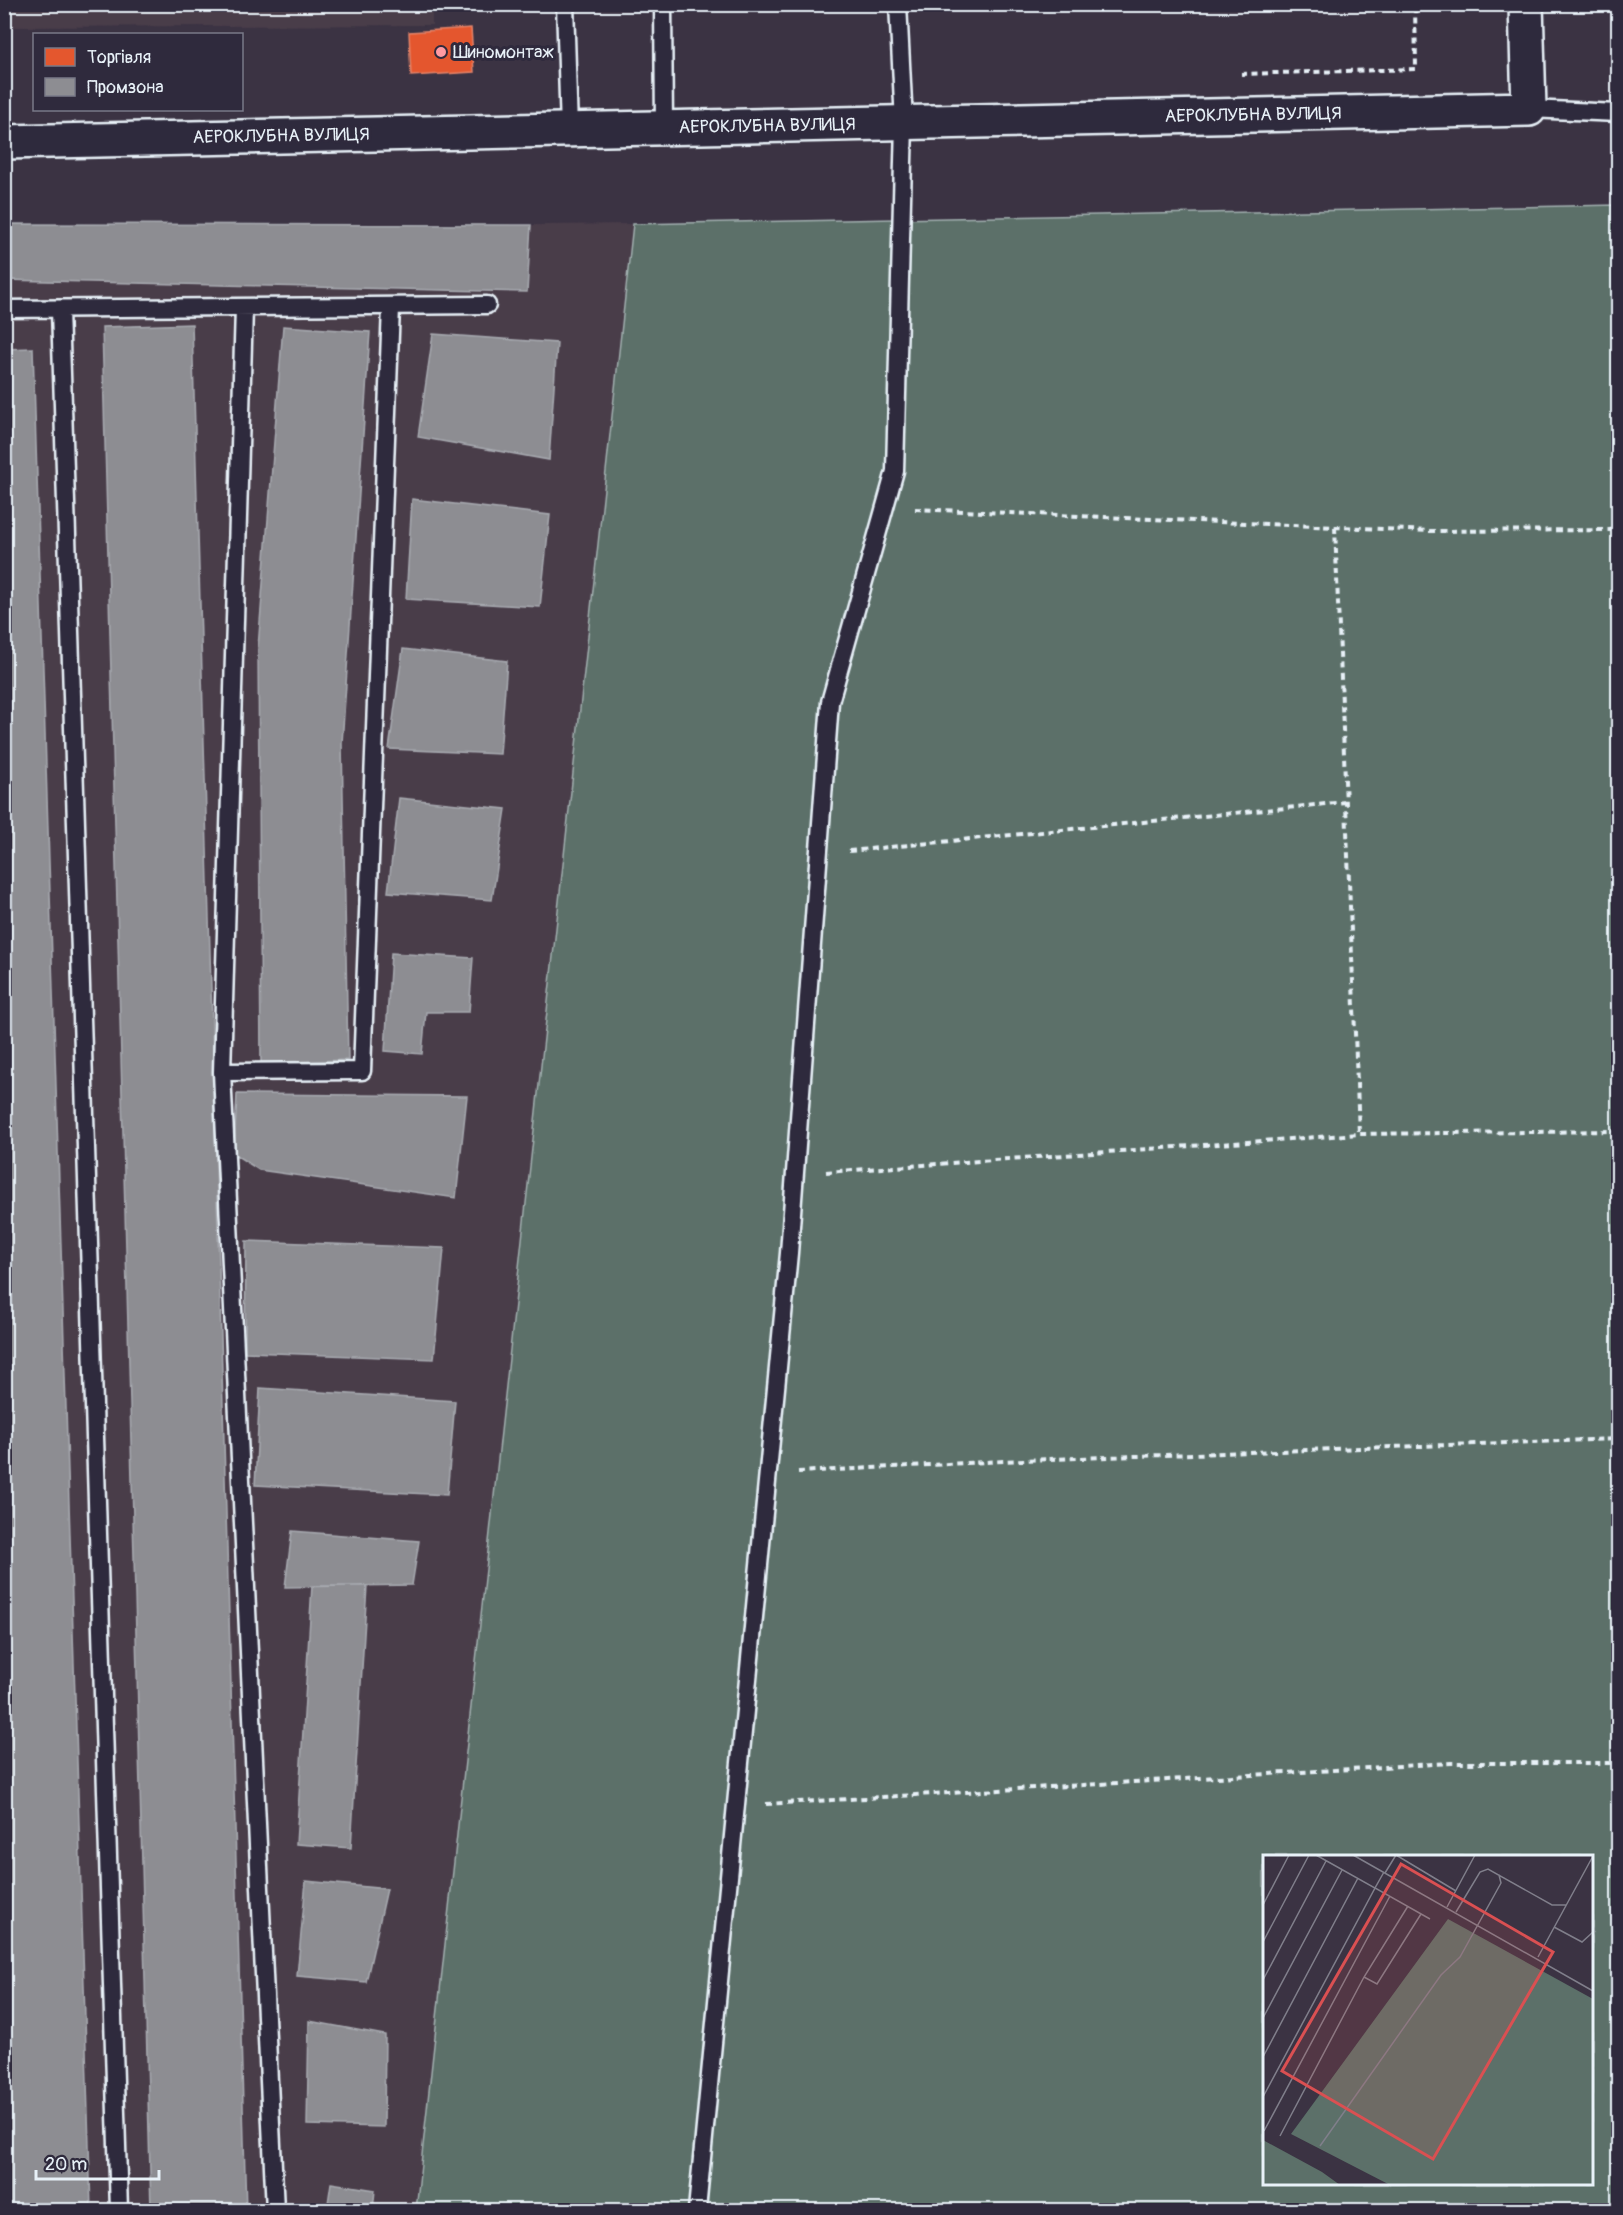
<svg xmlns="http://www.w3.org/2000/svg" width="1623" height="2215" viewBox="0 0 1623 2215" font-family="Pangolin,sans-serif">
	<rect width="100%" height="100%" fill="#3b3343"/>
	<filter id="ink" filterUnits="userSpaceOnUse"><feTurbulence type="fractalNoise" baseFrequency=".0167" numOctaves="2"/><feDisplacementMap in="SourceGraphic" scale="12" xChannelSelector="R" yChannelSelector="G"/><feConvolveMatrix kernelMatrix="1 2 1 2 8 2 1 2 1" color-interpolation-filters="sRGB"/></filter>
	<g filter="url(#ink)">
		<path fill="#4a3d4a" d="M432 4V25L5 27V5Z
			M633 224 416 2210H5L4 231Z"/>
		<path fill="#5c7069" stroke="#a2b0b0" stroke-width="1.5" fill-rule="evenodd" d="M1618 205V2210H416L633 224ZM1264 1856H1592V2184H1264Z"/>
		<path fill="#e4572e" stroke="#e5856b" stroke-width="1.5" d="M471 28 474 72 411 76 409 32Z"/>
		<path fill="#8d8d92" stroke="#a8abb1" stroke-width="1.5" d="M4 224 531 225 527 292 4 280Z
			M192 324 246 2210H151L102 327Z
			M283 326 370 332 342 743 348 1060 261 1063 258 648Z
			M433 334 557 343 549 460 418 437Z
			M33 348 91 2210H4V349Z
			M412 499 550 515 540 607 406 599Z
			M403 649 507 661 500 754 389 749Z
			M399 798 506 809 492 900 388 892Z
			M391 953 473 958 469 1012H426L422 1054 385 1051Z
			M237 1094 467 1096 456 1198 259 1170 234 1154Z
			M246 1241 444 1248 434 1359 245 1352Z
			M260 1388 455 1401 447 1495 255 1485Z
			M292 1531 419 1541 412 1585 285 1587Z
			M312 1586H367L351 1848 296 1844Z
			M306 1881 387 1889 366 1982 297 1976Z
			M309 2021 385 2035 384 2127 307 2125Z
			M331 2183 375 2190 373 2210H327Z"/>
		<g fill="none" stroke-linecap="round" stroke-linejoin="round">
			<g stroke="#e8f1f8" stroke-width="21">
				<path id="lane" d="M565 4 569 130
					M663 4 664 128
					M1529 109 1618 113
					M244 308 222 1072 275 2210
					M4 309 487 305
					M60 309 119 2210
					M222 1072 362 1071 391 307
					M697 2210 789 1253 830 702 895 471 904 123 898 4"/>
			</g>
			<g stroke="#e8f1f8" stroke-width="38">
				<path id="secondary" d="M4 142 1529 109 1526 4"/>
			</g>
			<path stroke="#e8f1f8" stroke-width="4" stroke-dasharray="6 4.5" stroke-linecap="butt" d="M1241 74 1416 69 1415 4
				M915 509 1431 531 1618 530
				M1335 527 1359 1134
				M849 851 1346 802
				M826 1172 1359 1134 1618 1131
				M798 1472 1023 1460 1618 1439
				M766 1804 1451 1763H1618"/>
			<use href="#lane" stroke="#2f2a3d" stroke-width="16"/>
			<use href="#secondary" stroke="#2f2a3d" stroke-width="33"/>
		</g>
	</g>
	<circle fill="#ff9aa2" stroke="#2f2a3d" stroke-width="2" cx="441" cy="52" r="6"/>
	<g text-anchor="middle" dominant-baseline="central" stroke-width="6" stroke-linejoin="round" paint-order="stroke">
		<g font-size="18" fill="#e8f1f8" stroke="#2f2a3d" text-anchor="start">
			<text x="453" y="52">Шиномонтаж</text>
		</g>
		<g font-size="18" fill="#e8f1f8" stroke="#2f2a3d">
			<text transform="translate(1253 115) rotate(-1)">АЕРОКЛУБНА ВУЛИЦЯ</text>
			<text transform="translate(767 126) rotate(-1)">АЕРОКЛУБНА ВУЛИЦЯ</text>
			<text transform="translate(281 136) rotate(-1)">АЕРОКЛУБНА ВУЛИЦЯ</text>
		</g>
	</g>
	<g transform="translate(1263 1855)">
		<rect width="330" height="330" fill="#3b3343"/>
		<path d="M185 64 330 144V330H127L28 279ZM0 285 59 317 77 330H0Z" fill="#5c7069"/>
		<path fill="none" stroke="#807f8b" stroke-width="1.5" d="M90 0 330 136M133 0 193 36M121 17 112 33 167 64M122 18 133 0M0 50 26 0M184 52 212 0M193 57 217 17 225 14 289 50H303M291 72 319 87 330 77M0 87 46 0M275 102 330 1M101 122 114 129 158 59M0 125 63 6M0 163 79 15M0 202 95 23M0 242 112 33 53 0M1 276 127 41M17 281 101 122 145 51M57 291 178 120 197 102 238 28 236 20"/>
		<path fill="#da5052" fill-opacity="0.15" stroke="#da5052" stroke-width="3" d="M138 9 290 97 170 304 19 216Z"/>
		<rect width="330" height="330" fill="none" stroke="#e8f1f8" stroke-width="3"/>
	</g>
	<rect width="1623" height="2215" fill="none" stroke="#2f2a3d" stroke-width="24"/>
	<rect x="12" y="12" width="1599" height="2191" fill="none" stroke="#e8f1f8" stroke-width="2" filter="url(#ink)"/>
	<rect x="33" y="33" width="210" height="78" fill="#2f2a3d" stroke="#797a88" stroke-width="1.5"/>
	<rect x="45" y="48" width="30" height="18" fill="#e4572e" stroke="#797a88" stroke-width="1.5"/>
	<text x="87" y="63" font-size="18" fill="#e8f1f8">Торгівля</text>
	<rect x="45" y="78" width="30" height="18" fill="#8d8d92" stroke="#797a88" stroke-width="1.5"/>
	<text x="87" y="93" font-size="18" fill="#e8f1f8">Промзона</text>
	<path d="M36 2170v9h123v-9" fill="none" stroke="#e8f1f8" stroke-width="3"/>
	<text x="45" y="2170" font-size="18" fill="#e8f1f8" stroke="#2f2a3d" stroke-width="4.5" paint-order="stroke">20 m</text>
</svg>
